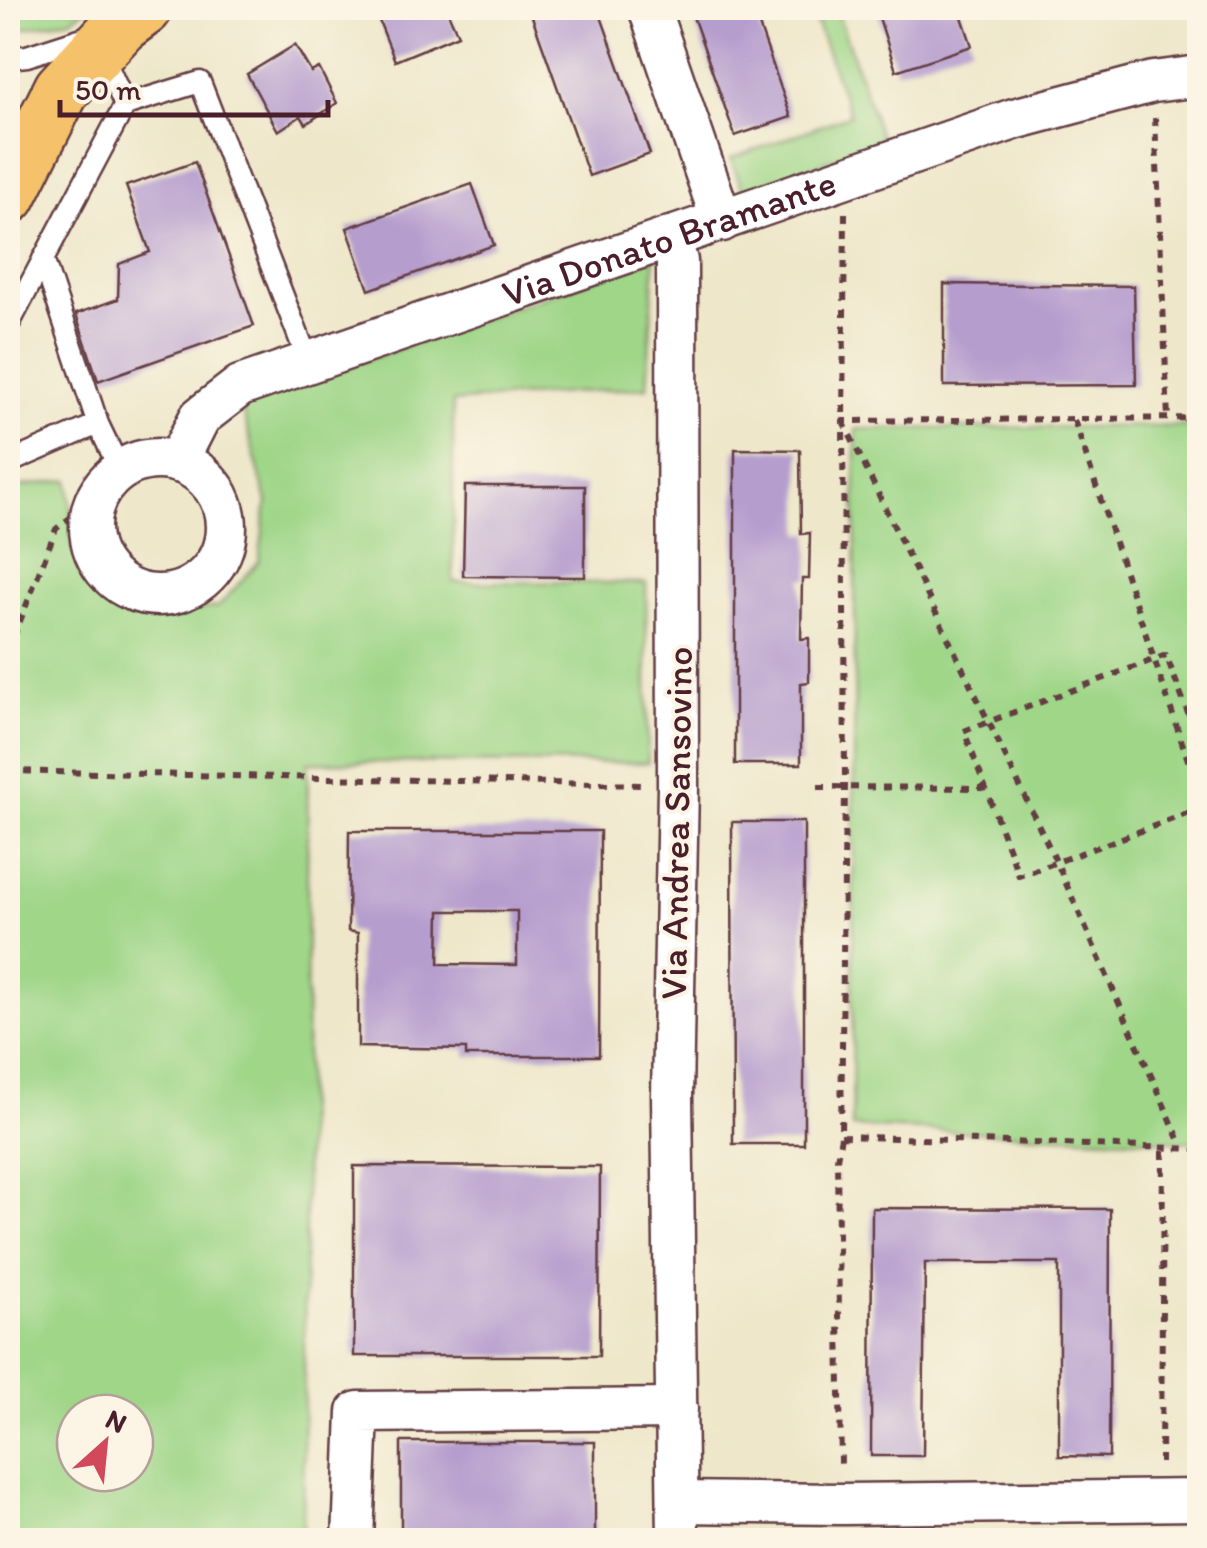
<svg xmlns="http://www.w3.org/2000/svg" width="1207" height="1548" viewBox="0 0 1207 1548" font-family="Itim,sans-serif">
	<rect width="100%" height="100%" fill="#fcf5e5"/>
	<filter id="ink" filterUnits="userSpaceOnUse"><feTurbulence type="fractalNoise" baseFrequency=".01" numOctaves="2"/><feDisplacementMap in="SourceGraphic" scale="20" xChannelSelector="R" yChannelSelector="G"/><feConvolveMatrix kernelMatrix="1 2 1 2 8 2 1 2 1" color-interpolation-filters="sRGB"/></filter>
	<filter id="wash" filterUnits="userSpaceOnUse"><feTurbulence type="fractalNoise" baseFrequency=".0048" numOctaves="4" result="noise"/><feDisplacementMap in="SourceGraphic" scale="40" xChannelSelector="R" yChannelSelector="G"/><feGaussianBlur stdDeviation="2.25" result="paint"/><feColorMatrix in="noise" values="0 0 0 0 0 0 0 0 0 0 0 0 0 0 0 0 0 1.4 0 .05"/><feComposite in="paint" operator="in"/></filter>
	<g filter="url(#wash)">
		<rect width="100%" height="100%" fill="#eee7ca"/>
		<path fill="#9fd688" stroke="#747a5a" stroke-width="2.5" fill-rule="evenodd" d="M8 8H88L71 19 8 32Z
			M811 8H836L882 141 744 192 730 159 850 115Z
			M655 257 647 387 453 402V582L646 583 648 763 308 762 303 1540H8V488L69 480 73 548 106 596 171 612 218 607 259 561 267 502 241 405ZM75 1413H135V1473H75Z
			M1199 426V1142L852 1127 856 429Z"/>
		<g id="blocks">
			<path fill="#b59dce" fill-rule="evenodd" d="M374 8H446L458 35 395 61Z
				M529 8H598L650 154 589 176Z
				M690 8H753L791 117 735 136Z
				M876 8H959L972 46 896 71Z
				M295 45 311 72 319 68 337 103 306 124 301 116 278 131 247 74Z
				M195 162 254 326 98 381 76 314 118 299 119 264 150 252 126 186Z
				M472 184 494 245 369 290 347 228Z
				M944 284 1134 286 1136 385 944 386Z
				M735 449 800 450 801 534 810 533 809 579H802L801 639 809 638V682L801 683V764H735Z
				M465 486H585V577L463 576Z
				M732 822H804V1144H733Z
				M349 831H600L599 1056H466V1049L358 1047V933L348 931ZM440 911H517V965L439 964Z
				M354 1166 600 1167 599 1356H354Z
				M872 1208 1110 1209 1109 1457 1059 1456V1263H925L923 1456H871Z
				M401 1442H595V1540H401Z"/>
		</g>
	</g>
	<g filter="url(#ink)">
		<use href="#blocks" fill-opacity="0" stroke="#633d43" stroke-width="2.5"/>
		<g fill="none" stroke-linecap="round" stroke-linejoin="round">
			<g stroke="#633d43" stroke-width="25">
				<path id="service" d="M101 52 125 105
					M8 58 27 56 92 35
					M43 259 98 424 120 470
					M8 326 125 105 200 82 309 363
					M8 463 98 424"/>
			</g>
			<g stroke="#633d43" stroke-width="45">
				<g id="minor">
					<path d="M649 8 722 221"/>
					<path d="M670 237 677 261 678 786 672 1096 678 1540"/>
					<circle cx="158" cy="527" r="68"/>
					<path id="s1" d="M177 462 200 417 240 386 1014 119 1153 82 1200 76"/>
					<path d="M678 1502 842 1504 1200 1500"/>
					<path d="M353 1540 358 1412 677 1409"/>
				</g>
			</g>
			<g stroke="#633d43" stroke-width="60">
				<path id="trunk" d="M8 196 62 89 121 25 144 8"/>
			</g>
			<path stroke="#633d43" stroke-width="6" stroke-dasharray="8 8" stroke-linecap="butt" d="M1155 118 1168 419
				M845 213 843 421 1056 861 1180 1141
				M1200 418 843 421 845 786 841 1136 1200 1149
				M1074 420 1200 796
				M8 652 56 529 71 517 90 519
				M1200 745 1166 655 964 731 1019 876 1200 809
				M8 771 641 785
				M818 787 986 788
				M841 1136 837 1159 841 1469
				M1161 1463 1163 1148"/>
			<use href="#service" stroke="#fff" stroke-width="20"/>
			<use href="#minor" stroke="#fff" stroke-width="40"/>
			<use href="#trunk" stroke="#f5c16b" stroke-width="55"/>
		</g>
	</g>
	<g text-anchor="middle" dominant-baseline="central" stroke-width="8" stroke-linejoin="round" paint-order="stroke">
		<g font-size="38" fill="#4a1f2b" stroke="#fcf5e5">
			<text stroke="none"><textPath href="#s1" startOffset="555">Via Donato Bramante</textPath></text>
			<text transform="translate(676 823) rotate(-89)">Via Andrea Sansovino</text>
		</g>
	</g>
	<rect width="1207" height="1548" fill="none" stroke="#fcf5e5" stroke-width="40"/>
	<g transform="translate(105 1443) rotate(27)"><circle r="48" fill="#fcf5e5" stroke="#b59f9b" stroke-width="2.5"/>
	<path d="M0-8L18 38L0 25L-18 38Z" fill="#d1495b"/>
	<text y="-15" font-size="28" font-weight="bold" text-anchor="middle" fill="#4a1f2b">N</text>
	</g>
	<path d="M60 100v15h268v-15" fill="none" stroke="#4a1f2b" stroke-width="5"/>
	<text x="75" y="100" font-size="30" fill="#4a1f2b" stroke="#fcf5e5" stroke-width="8" paint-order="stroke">50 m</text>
</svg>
